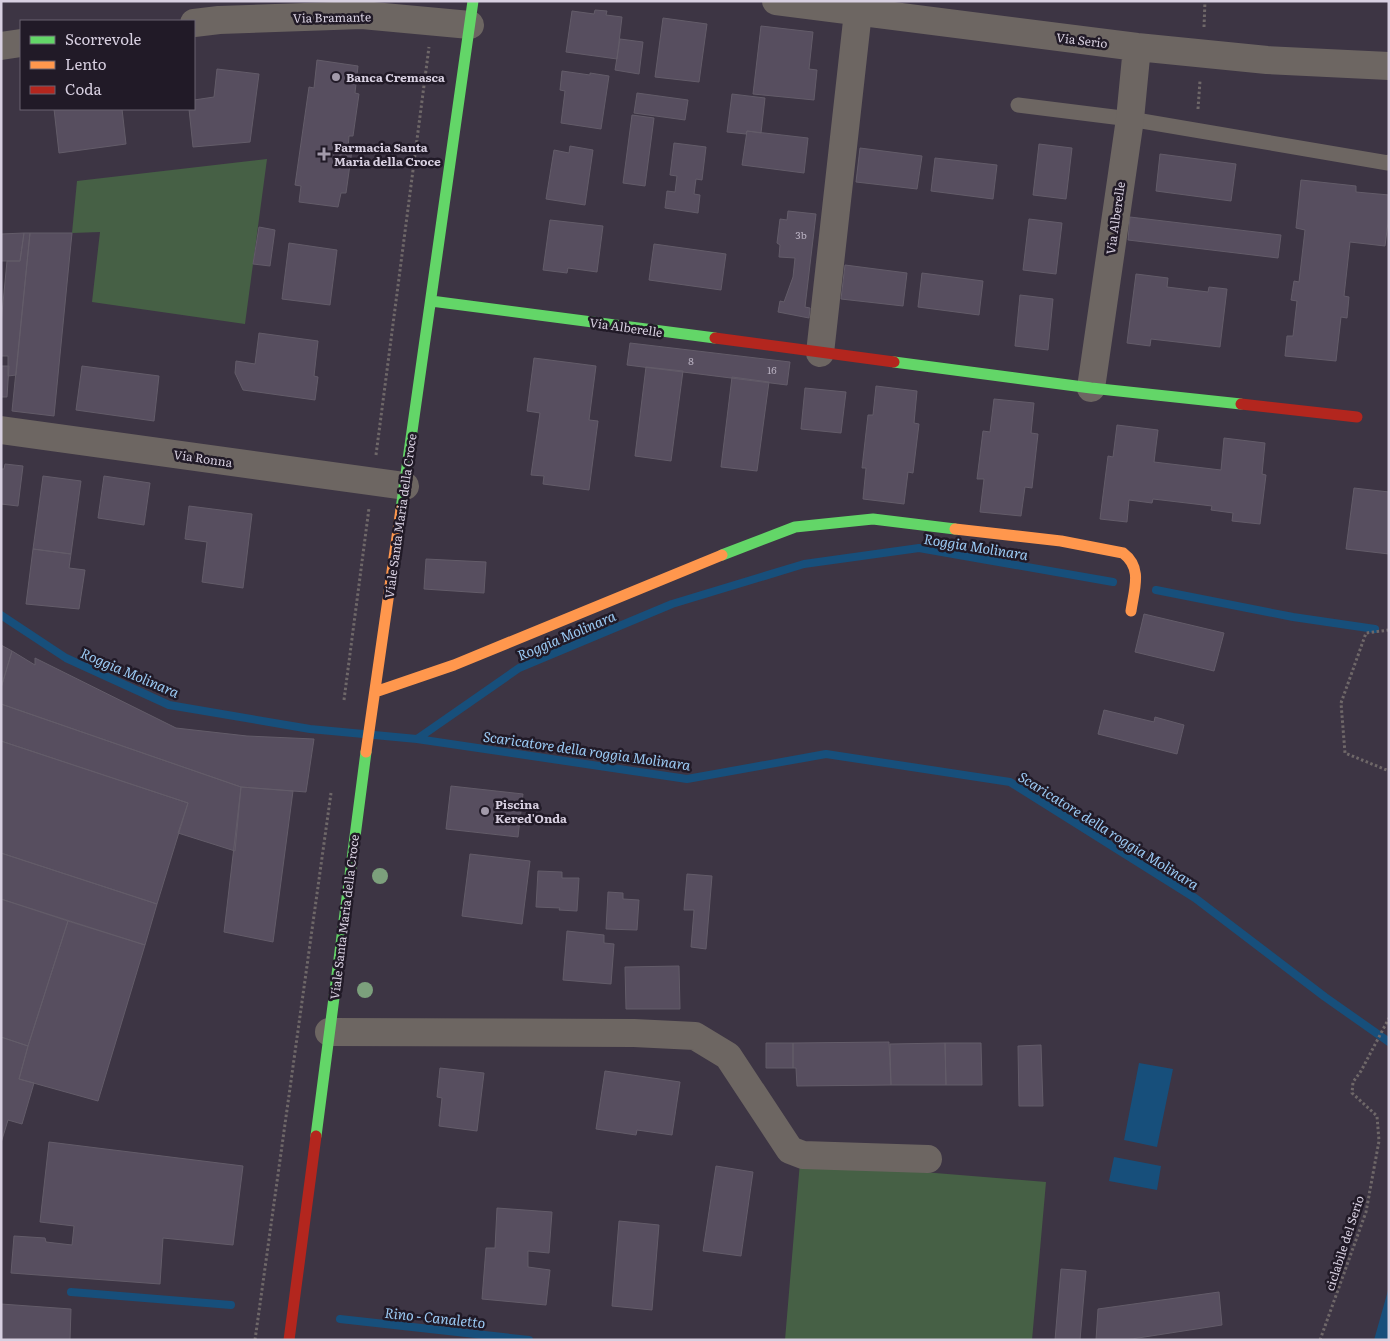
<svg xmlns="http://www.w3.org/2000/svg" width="1390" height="1341" viewBox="0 0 1390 1341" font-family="Literata,serif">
	<rect width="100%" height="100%" fill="#3d3544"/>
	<path fill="#466045" d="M267 159 245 324 92 302 100 232 72 233 77 181Z
		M800 1162 1046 1182 1032 1340H785Z"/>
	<path fill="#174f7b" d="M1139 1063 1173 1069 1157 1147 1124 1140Z
		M1114 1157 1161 1166 1157 1190 1109 1181Z
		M1389 1287V1340H1374Z"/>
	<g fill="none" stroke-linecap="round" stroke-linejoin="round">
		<path stroke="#174f7b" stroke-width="8" d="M1156 590 1293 617 1375 629
			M1 615 66 658 169 705 310 729 417 739 519 668 672 604 804 564 919 548 1113 582
			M417 739 687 779 826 754 1010 782 1195 898 1325 997 1389 1042
			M71 1292 231 1305
			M340 1319 529 1340"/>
	</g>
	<path fill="#574e5f" stroke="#635c69" d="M595 10 607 11 606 15 622 17 617 59 566 52 572 11 594 14Z
		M663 18 707 24 699 82 655 77Z
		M761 26 813 32 809 69 817 70 814 100 753 94Z
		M620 39 643 42 639 74 615 70Z
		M317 60 358 66 355 93 359 94 353 136H349L348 149 352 150 346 193H341L338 207 299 202 301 186 295 185 309 87 314 88Z
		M217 69 259 74 250 142 193 147 189 109H194V100L214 97Z
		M562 71 590 75V73L609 76 601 129 561 123 565 91 560 90Z
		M637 93 688 100 685 120 634 113Z
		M732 94 765 98 761 133 747 131 746 134 727 132Z
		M54 109H122L126 144 59 153Z
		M632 115 654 118 645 186 623 183Z
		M747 131 808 138 804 173 742 165Z
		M674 143 706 147 702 180 696 179 694 194 700 195 698 213 665 208 667 191 675 192 677 176 670 175Z
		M1039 144 1072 148 1066 199 1033 195Z
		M570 146 593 150 585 205 546 199 554 150 569 153Z
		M860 148 922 156 917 189 856 182Z
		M1160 154 1236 164 1231 201 1156 191Z
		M935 158 997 165 993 199 931 191Z
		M1301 180 1356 186V192L1389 195V214L1385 246 1350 242 1344 296 1349 297 1347 318 1341 317 1336 361 1285 356 1287 336H1293L1297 301 1291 300 1294 281 1299 282 1305 230 1296 228Z
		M788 211 816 214 805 307 810 308 809 318 778 312 780 301 784 302 793 277 795 258 779 257 780 245 777 243 780 219 787 220Z
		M1130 217 1281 235 1278 258 1128 240Z
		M1029 219 1062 223 1056 274 1023 270Z
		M550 220 603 226 597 272 568 268 567 273 543 270Z
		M259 227 275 230 270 266 253 264Z
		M24 233H30L16 375 8 376V356H1V324L7 261H20Z
		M24 233 20 261H1V234Z
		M30 233H72L54 416 12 411Z
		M289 243 337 250 330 305 282 299Z
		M654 244 726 254 721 290 649 280Z
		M845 265 907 273 903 306 841 299Z
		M922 273 983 281 979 315 918 307Z
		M1136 274 1168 278 1167 287 1208 292 1209 287 1227 289 1220 347 1151 339 1150 346 1127 343Z
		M1020 295 1053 299 1048 350 1015 346Z
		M259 333 318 341 314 376 318 377 315 400 243 390 235 373 236 361 255 364Z
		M630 343 790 362 787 385 627 365Z
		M534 358 596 366 589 420 598 421 589 490 543 484 544 476 531 475 540 413 527 411Z
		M1 366H9L7 397H1Z
		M82 366 159 376 154 421 76 410Z
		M646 367 683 371 671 461 635 456Z
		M732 377 769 382 757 471 721 467Z
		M876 386 917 391 914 423 919 424 913 473 908 472 904 504 863 499 866 468H862L868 415H873Z
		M805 388 846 392 841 433 801 429Z
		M994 399 1034 403 1031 433 1038 434 1032 488 1025 487 1021 516 980 512 984 479H977L983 431 990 432Z
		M1117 425 1158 430 1154 462 1221 470 1224 438 1265 443 1262 474 1266 475 1260 524 1232 521 1233 513 1211 510 1212 506 1153 499 1152 503 1129 500 1127 522 1100 519 1108 456 1113 457Z
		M5 464 23 466 18 506 1 504V469H4Z
		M43 476 81 481 71 554 33 549Z
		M104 476 150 483 144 525 98 518Z
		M1354 488 1389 492V554L1346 549Z
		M189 506 252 514 243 588 202 582 207 542 185 539Z
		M33 549 71 554 69 568 85 570 79 609 26 604Z
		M426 559 486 562 484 593 424 589Z
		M1144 614 1224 633 1214 671 1135 652Z
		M1 645 12 651 1 688Z
		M12 651 35 665V658L176 728 247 736 314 739 306 792 241 787 1 704V688Z
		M1 704 241 787 235 851 178 833 188 803 1 741Z
		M1104 710 1154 722 1155 717 1184 725 1177 754 1098 734Z
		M1 741 188 803 157 904 1 853Z
		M451 786 523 794 518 837 446 829Z
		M241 787 293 791 273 942 224 932Z
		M1 853 157 904 145 945 1 899Z
		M470 854 530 861 522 924 462 916Z
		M538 871 562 872V878H579L577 911 559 910 560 908 536 907Z
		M687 874 712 876 706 949 691 947 694 910H684Z
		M608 892 623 893V899L639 900 637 930 606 929Z
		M1 899 68 921 28 1046 1 1037Z
		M68 921 145 945 98 1101 19 1079 28 1046Z
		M567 931 604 935V943L614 944 611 984 563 980Z
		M679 966 680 1009H626L625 967Z
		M1 1037 28 1046 19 1079 34 1083 22 1124 8 1120 1 1143Z
		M889 1042 891 1085 797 1086 796 1068H793V1043Z
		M766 1043H793V1068H766Z
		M945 1043H981L982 1085H946Z
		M945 1043 946 1085H891L890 1044Z
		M1041 1045 1043 1106H1019L1018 1046Z
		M440 1068 484 1073 477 1131 439 1126 442 1098 437 1097Z
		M605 1071 680 1082 672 1135 637 1130 636 1135 596 1129Z
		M49 1142 243 1166 233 1245 163 1238 160 1284 11 1273 14 1236 45 1238 46 1242 72 1245 74 1226 40 1222Z
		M716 1166 753 1172 741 1256 703 1251Z
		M497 1208 552 1212 549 1253 528 1251V1267L550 1270 546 1305 482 1299 486 1248H495Z
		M619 1221 659 1225 652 1310 612 1306Z
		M1061 1269 1086 1271 1080 1340H1055Z
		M1219 1292 1222 1325 1125 1340H1096L1098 1309Z
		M1 1304 71 1309 70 1340H1Z"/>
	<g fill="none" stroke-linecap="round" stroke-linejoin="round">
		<path stroke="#6f6869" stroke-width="3" stroke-dasharray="2.5 2.5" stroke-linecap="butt" d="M1204 27 1205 1
			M1198 109 1200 81
			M376 455 429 47
			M1389 630 1366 633 1341 703 1345 753 1389 771
			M344 700 369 508
			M255 1340 331 793
			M1320 1340 1366 1212 1379 1141 1377 1116 1352 1093 1353 1082 1361 1071 1389 1018"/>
		<path stroke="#6d6662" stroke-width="15" d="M1018 105 1130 119 1388 163 1389 162"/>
		<path stroke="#6d6662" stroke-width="28" d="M776 1 1137 47 1267 60 1389 66
			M194 23 219 20 362 15 470 25
			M1 46 21 43
			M820 353 858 12
			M1091 388 1130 119 1137 47
			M1 430 405 486
			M329 1032 634 1033 695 1036 728 1056 790 1150 803 1155 928 1159"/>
		<path stroke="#63d668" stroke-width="11" d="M431 301 715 338
			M894 362 1091 388 1241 404
			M401 509 473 1
			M722 555 795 527 873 519 955 529
			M316 1136 366 752"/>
		<path stroke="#ff974d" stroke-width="11" d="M955 529 1061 541 1123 553C1143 568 1134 589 1131 611
			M375 692 454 665 722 555
			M366 752 401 509"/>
		<path stroke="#b3261e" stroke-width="11" d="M715 338 894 362
			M1241 404 1357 417
			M289 1340 316 1136"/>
	</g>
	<g fill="#7ca07c">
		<circle cx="380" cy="876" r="8"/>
		<circle cx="365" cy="990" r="8"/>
	</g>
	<g fill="#a29aaa" stroke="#211a27" stroke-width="2">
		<circle cx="336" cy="77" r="5"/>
		<path d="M321.5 146.5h5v5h5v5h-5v5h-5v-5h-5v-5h5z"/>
		<circle cx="485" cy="811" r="5"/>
	</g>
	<g text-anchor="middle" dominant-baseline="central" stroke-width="5" stroke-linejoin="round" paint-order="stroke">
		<g font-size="10" fill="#b8b0c0">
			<text x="801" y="234">3b</text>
			<text x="691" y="360">8</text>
			<text x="772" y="369">16</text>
		</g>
		<g font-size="12" fill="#d8d0e1" stroke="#211a27">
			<text transform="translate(332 17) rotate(-1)">Via Bramante</text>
			<text transform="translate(1082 40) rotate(7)">Via Serio</text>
			<text transform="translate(1115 218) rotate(-82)">Via Alberelle</text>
			<text transform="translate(626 327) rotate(8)">Via Alberelle</text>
			<text transform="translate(203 458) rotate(8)">Via Ronna</text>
			<text transform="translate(400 516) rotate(-82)">Viale Santa Maria della Croce</text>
			<text transform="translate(344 917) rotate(-83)">Viale Santa Maria della Croce</text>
			<text transform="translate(1344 1243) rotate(-72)">ciclabile del Serio</text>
		</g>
		<g font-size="12" font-weight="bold" fill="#d8d0e1" stroke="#211a27" text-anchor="start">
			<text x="346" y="77">Banca Cremasca</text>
			<text x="334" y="147">Farmacia Santa<tspan x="334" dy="14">Maria della Croce</tspan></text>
			<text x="495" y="804">Piscina<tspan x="495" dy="14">Kered'Onda</tspan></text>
		</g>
		<g font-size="14" font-style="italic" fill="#9bcaf4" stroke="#211a27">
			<text transform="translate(976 546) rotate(9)">Roggia Molinara</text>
			<text transform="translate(566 635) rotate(-23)">Roggia Molinara</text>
			<text transform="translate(130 672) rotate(23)">Roggia Molinara</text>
			<text transform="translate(587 750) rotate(8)">Scaricatore della roggia Molinara</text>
			<text transform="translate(1109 830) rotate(32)">Scaricatore della roggia Molinara</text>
			<text transform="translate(435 1317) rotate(6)">Rino - Canaletto</text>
		</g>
	</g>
	<rect width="1390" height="1341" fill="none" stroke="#d8d0e1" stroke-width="5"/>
	<rect x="20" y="20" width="175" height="90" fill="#211a27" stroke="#6a6371"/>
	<rect x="30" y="36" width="25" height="8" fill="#63d668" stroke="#6a6371"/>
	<text x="65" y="45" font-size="15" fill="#d8d0e1">Scorrevole</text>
	<rect x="30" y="61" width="25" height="8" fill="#ff974d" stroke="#6a6371"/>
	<text x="65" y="70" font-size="15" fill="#d8d0e1">Lento</text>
	<rect x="30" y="86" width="25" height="8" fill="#b3261e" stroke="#6a6371"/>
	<text x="65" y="95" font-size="15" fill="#d8d0e1">Coda</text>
</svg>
